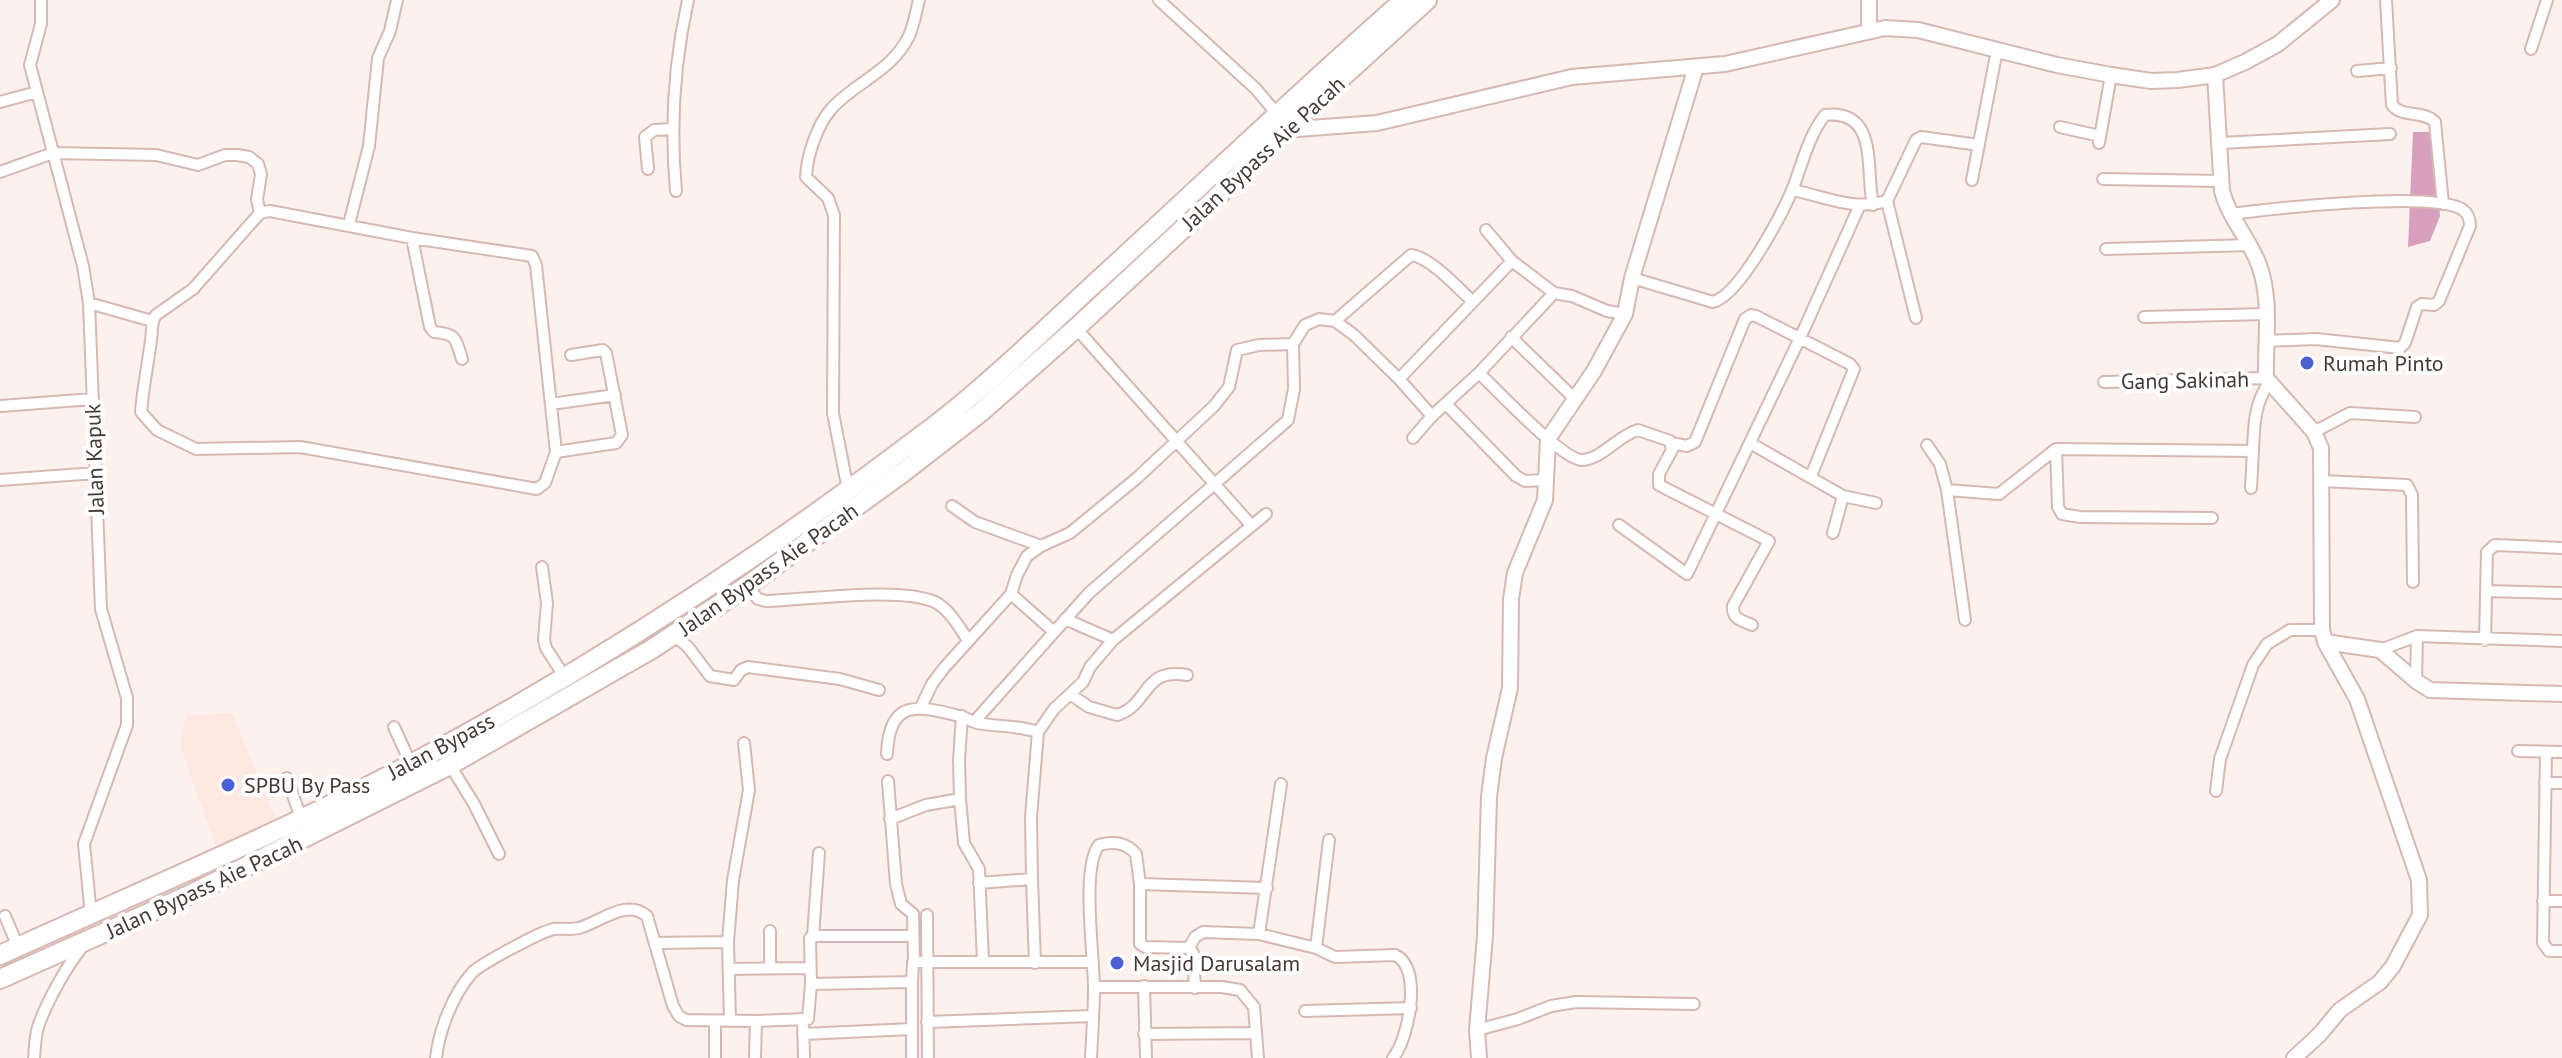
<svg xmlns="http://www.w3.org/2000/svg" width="2562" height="1058" viewBox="0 0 2562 1058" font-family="'PT Sans',sans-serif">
	<rect width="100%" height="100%" fill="#fdf1ee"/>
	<path fill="#ffe7e2" d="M232 713 278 824 216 846 180 745 187 715Z"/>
	<path fill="#d99fbf" d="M2413 132H2435L2440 216 2430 241 2408 247Z"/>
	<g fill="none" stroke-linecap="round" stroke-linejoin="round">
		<g stroke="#d6b9b2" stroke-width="14">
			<path id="street" d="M41 0V24L30 65 83 266 89 303 101 609 127 698V725L84 844 91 915
				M1159 0 1256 89 1276 113
				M2386 0 2392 105C2402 118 2424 110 2435 122L2443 204
				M2531 49 2547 0
				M2357 71 2391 68
				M0 102 37 92
				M2060 127 2100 136
				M2099 143 2111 75
				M2220 143 2390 134
				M648 169 645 137 654 130 672 129
				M0 172 53 153 156 155 198 165 225 155H237L249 157 258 164 261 174 257 200 260 213 270 211 412 238 532 256 536 265 556 452 545 483 537 489 300 447 196 449 157 430 141 412C143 387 148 364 151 340 153 330 150 323 156 315L193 289 260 213
				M2103 179 2220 181
				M1972 180 1997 50
				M1792 190C1827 197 1852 211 1887 201L1916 140 1921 137 1979 145
				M676 191C670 127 674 63 688 0
				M1887 201 1916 318
				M2231 214C2270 209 2435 190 2463 210 2469 214 2470 220 2470 226L2439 301 2434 305 2422 304 2417 307 2405 343 2400 348 2316 339 2265 341
				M349 224 369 146 378 58 390 31 397 0
				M1486 230 1512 261
				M412 238 430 327 434 332C457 334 455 338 462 359
				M2106 249 2251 245
				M1632 278 1713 302C1740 295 1782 214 1793 188 1802 164 1809 135 1825 115 1880 109 1865 172 1873 205
				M89 303 152 321
				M2144 317 2267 314
				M1335 321 1411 255C1430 257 1458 288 1472 301
				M1076 328 1251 525
				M1511 337 1576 400
				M1479 373C1496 389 1564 462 1583 460 1603 458 1619 435 1638 430L1670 441 1672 450 1659 474V485L1769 541 1733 606C1732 619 1741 620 1752 625
				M1399 379 1512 261 1554 293 1572 296 1607 311 1625 314
				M2104 382 2266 378
				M551 404 615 395
				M1447 405 1516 476 1525 481 1546 480
				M0 406 93 399
				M2314 432 2350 413 2415 417
				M1413 438 1432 416 1479 373 1554 293
				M1671 443 1687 446 1695 442 1745 319 1751 315 1756 316 1850 364 1854 369 1811 476
				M1750 443 1843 496 1876 503
				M1927 445 1940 464 1947 490
				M2056 449 2058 507 2062 514 2080 517 2212 518
				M556 452 616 443 622 435 606 353 603 350 571 355
				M0 480 96 473
				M2322 481 2407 485 2412 495 2413 582
				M2251 488 2253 451
				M848 490 833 413 834 215 828 198 806 177C807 155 817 125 832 108 856 82 892 71 909 36 914 25 916 11 919 0
				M952 506 975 522 1041 546
				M1619 525 1687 574 1800 338 1859 207
				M1833 533 1843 496
				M542 567 547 603 544 640 546 648 564 676
				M747 586 758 599 766 601C808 600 900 586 935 602 950 610 959 627 968 640
				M2486 591 2562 593
				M1011 594 1053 631
				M1065 619 1113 640
				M1965 620 1947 490 1999 494 2056 449 2253 451C2254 425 2254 405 2269 382
				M674 635 688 647 710 676 734 680 741 670 748 667 840 679 879 690
				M2485 640 2487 552 2495 545 2562 548
				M2380 650 2417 636 2562 641
				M2416 681 2417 636
				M1070 694 1089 707 1117 715C1150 705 1142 667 1187 675
				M921 707 932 684 944 668 1011 594 1017 575 1027 556 1041 546 1070 533 1092 515 1137 478 1214 406 1229 387 1237 350 1259 345 1293 344
				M962 716 959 760 960 799 964 843 979 869 983 962
				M974 722 1089 593 1288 420 1294 389 1293 344 1305 325 1319 319 1335 321 1354 335 1399 379 1432 416
				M394 727 411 764
				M1038 732 1054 709 1083 682 1090 667 1113 640 1266 514
				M2518 751 2562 752
				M2546 752 2543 943 2549 951H2562
				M887 754C889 699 917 705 959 716 965 717 970 721 977 723 997 727 1018 725 1038 732L1031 817 1032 879
				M450 765 474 804 499 854
				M287 778 301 818
				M888 781 896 884 901 904 913 914 914 962
				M2545 783H2562
				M2216 791 2220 759 2253 665 2267 644 2290 630H2322
				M890 819 926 805 960 799
				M979 883 1032 879 1035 963
				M1140 884 1267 888
				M2543 901H2562
				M927 915 928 1058
				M5 916 18 947
				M770 931V967
				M1259 934 1281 784
				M813 936 819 853
				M655 943 728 942
				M1189 948 1195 937 1203 932 1259 934 1316 948 1335 957 1395 955C1423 967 1409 1038 1393 1058
				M1316 948 1329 840
				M729 969 810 968
				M811 984 912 982 913 963 916 962H1093
				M1144 986 1146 1058
				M1094 987H1222L1240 990 1254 1007 1256 1033
				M1305 1011 1411 1008
				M803 1019 804 1058
				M715 1021V1058
				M730 1021 728 942 733 880 749 790 744 743
				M756 1021 808 1019 811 984 810 938 813 936H912
				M927 1022 1093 1016
				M1477 1030 1518 1019 1551 1006 1576 1002 1694 1004
				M803 1034 912 1029
				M1144 1034 1256 1033 1258 1058
				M34 1058C35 1048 35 1037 38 1027 46 1003 68 963 84 945
				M436 1058C439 1030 453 994 472 973 480 964 542 931 554 929 562 928 570 930 579 928 601 922 626 898 647 916L673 1006 679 1016 686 1020 756 1021 755 1058
				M912 1058V982
				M1091 1058C1092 1035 1094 1012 1094 988 1094 956 1081 867 1099 845 1113 841 1126 842 1136 854L1140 884V944L1145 947 1189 948 1193 953 1195 988"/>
		</g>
		<g stroke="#d6b9b2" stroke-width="18">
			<path id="secondary" d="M1869 30V0
				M2215 75 2222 191C2229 218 2249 238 2259 265 2272 301 2265 340 2266 378L2314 432 2321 448 2322 630 2325 642 2357 699 2419 880 2420 915 2393 966 2380 982 2340 1010 2319 1035 2294 1058
				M1284 130 1377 123 1572 77 1725 64 1885 28 1918 30 2057 65 2111 75 2151 81 2178 80 2215 75 2245 62 2278 44 2332 0
				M2325 642 2380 650 2416 681 2430 690 2562 694
				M1479 1058 1477 1030 1485 936 1489 797 1494 758 1510 688 1511 599 1515 573 1545 500 1548 439 1594 371 1625 314 1632 278 1696 67"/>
		</g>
		<g stroke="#d6b9b2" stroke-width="22">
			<path id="highway" d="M0 955C138 892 279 834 413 763 595 666 769 552 933 427 990 383 1041 333 1093 285 1197 190 1298 93 1404 0
				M0 979 189 895 450 765 652 649 747 586 905 471 981 412 1076 328 1216 198 1284 130 1427 0"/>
		</g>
		<use href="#street" stroke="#fff" stroke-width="10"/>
		<use href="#secondary" stroke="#fff" stroke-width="14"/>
		<use href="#highway" stroke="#fff" stroke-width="18"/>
	</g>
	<g fill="#4a62d6" stroke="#fff" stroke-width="3">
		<circle cx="2307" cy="363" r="8"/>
		<circle cx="228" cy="785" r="8"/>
		<circle cx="1117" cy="963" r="8"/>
	</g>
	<g text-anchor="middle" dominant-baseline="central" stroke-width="8" stroke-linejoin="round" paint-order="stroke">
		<g font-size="22" fill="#453a37" stroke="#fff">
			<text transform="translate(1263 153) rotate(-43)">Jalan Bypass Aie Pacah</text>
			<text transform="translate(2185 380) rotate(-1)">Gang Sakinah</text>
			<text transform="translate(94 459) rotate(-92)">Jalan Kapuk</text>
			<text transform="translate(768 569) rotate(-35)">Jalan Bypass Aie Pacah</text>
			<text transform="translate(441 746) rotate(-28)">Jalan Bypass</text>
			<text transform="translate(204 887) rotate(-25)">Jalan Bypass Aie Pacah</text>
		</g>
		<g font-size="22" fill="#453a37" stroke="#fff" text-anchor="start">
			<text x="2323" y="363">Rumah Pinto</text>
			<text x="244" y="785">SPBU By Pass</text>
			<text x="1133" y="963">Masjid Darusalam</text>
		</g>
	</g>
</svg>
